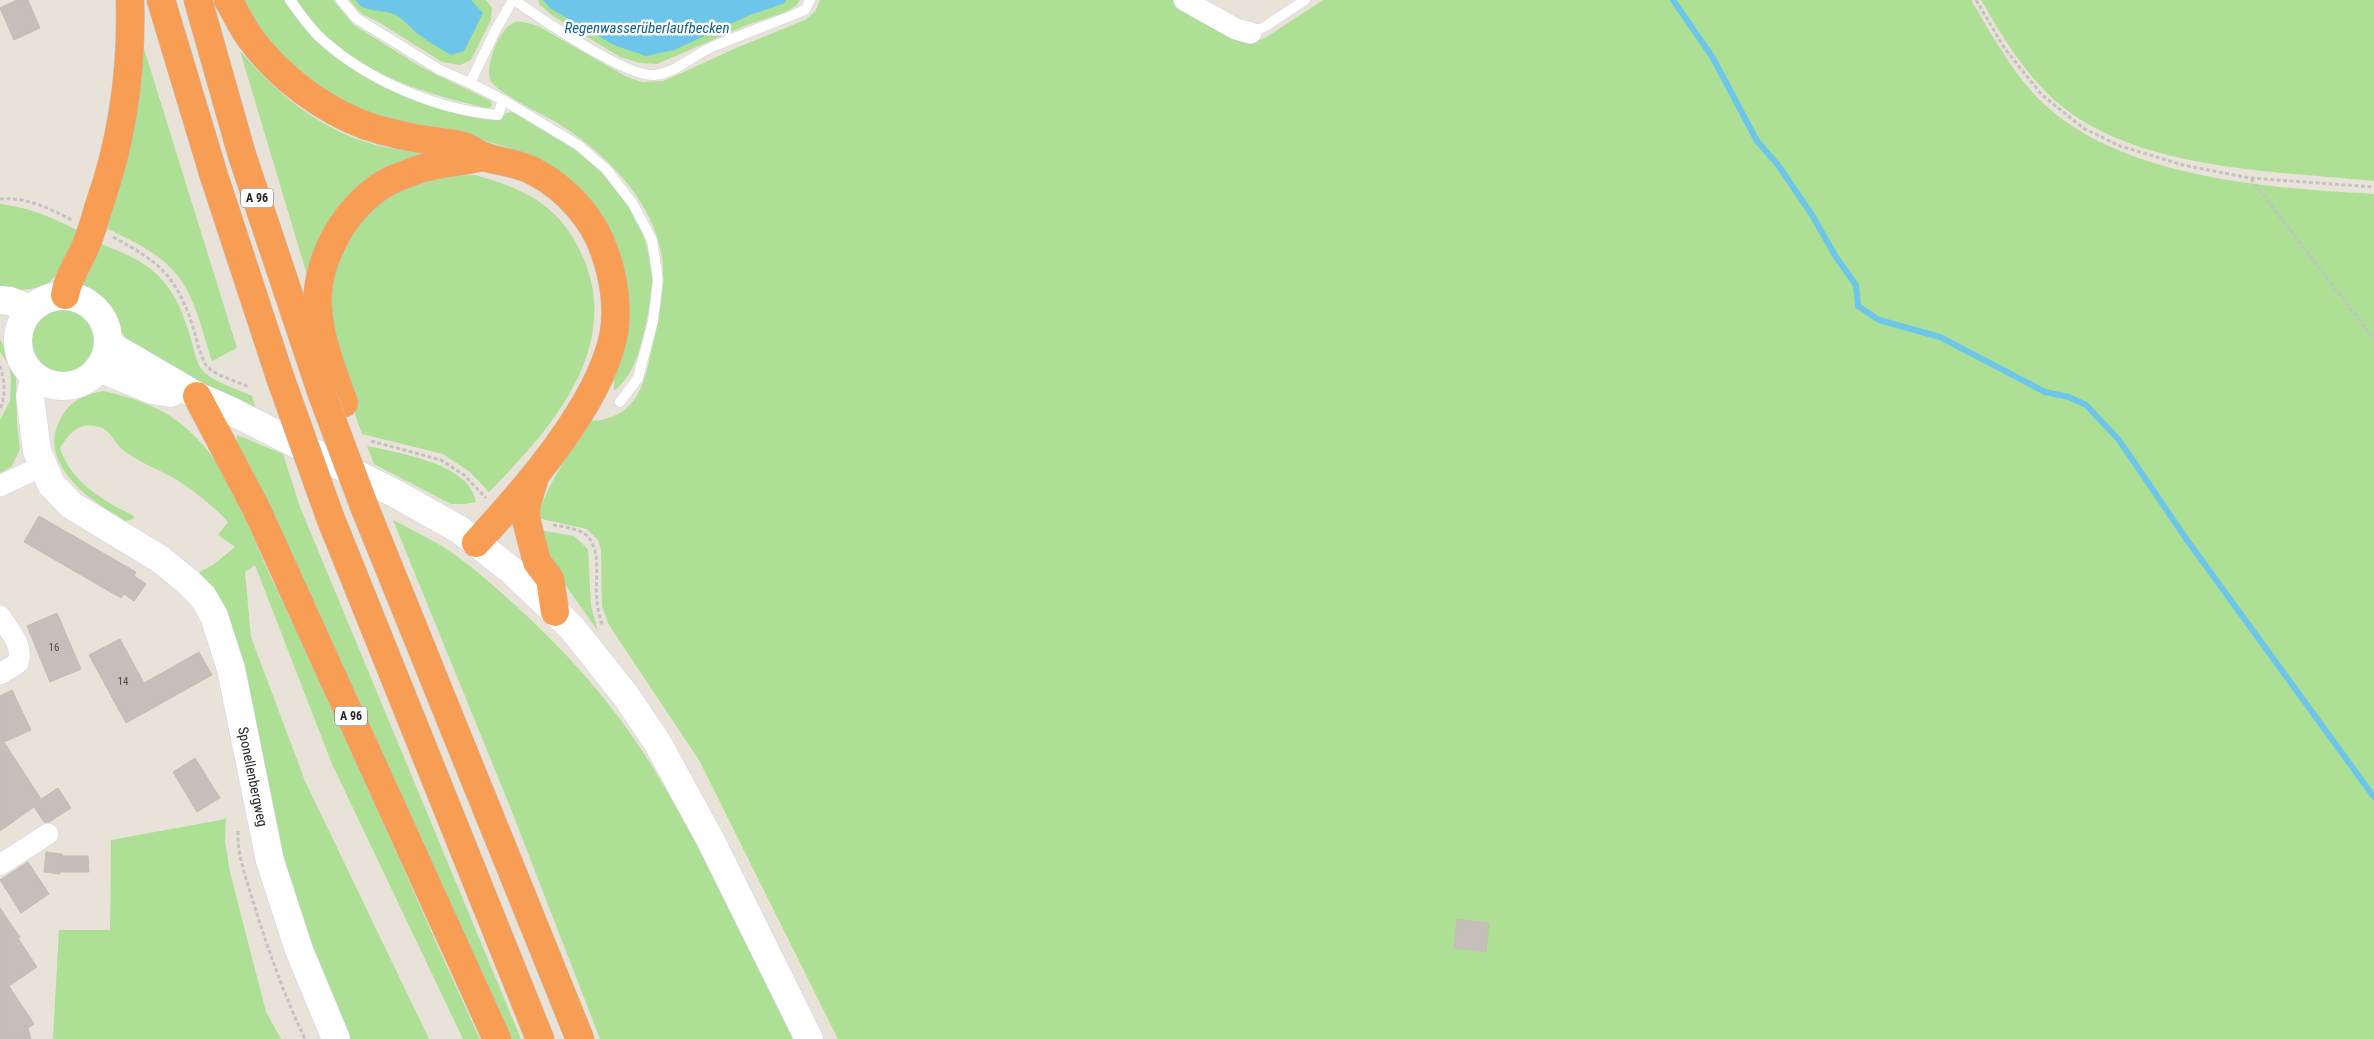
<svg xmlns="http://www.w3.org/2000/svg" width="2374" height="1039" viewBox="0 0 2374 1039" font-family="'Roboto Condensed',sans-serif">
	<rect width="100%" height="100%" fill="#e9e2d8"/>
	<path fill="#addf95" d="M238 0H285L324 48 385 88 483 118 501 119 506 113 513 112C535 125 559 136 579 151 616 181 649 226 652 275 653 291 649 308 646 324 640 349 635 374 614 391V372L628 316 549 164 523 152 485 141 396 125 337 101 277 53Z
		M295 0H333L354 25 421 67 491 101 492 106 487 108C431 95 374 79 330 40 316 29 306 14 295 0Z
		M349 0H486L492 8 491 20 471 60 460 65 442 62 377 21 362 14Z
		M538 0H800L796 6 783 13 747 25 657 64 640 63 620 57 553 16 540 5Z
		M820 0H1173L1250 43 1265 38 1323 0H1971C1993 36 2014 77 2045 105 2126 179 2270 188 2374 194V1039H838L699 760 609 625 602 606 601 550 598 540 587 529 537 518C548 481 570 453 591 421 626 419 640 399 648 366 655 335 664 301 663 268 660 206 605 151 554 121 541 114 497 92 491 81 484 67 500 25 516 22 523 21 531 24 538 26L627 77 642 82 663 81 684 72 736 48 805 20 815 12Z
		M1981 0H2374V181C2269 170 2122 171 2044 90 2019 64 1999 31 1981 0Z
		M141 39 237 348 212 361C203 334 196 299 178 276 159 252 130 240 104 227Z
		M240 51C275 91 314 125 366 142 388 150 414 151 437 155L362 185 334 213 307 275Z
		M475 175C526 189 561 206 583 257 623 349 550 430 489 492L470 472 443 454 362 434 351 403 327 300 333 263 349 231 376 202 408 187 445 176Z
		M0 204C29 207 53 218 79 231 59 277 55 294 0 289Z
		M98 243C153 263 173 279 190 336 194 346 195 364 204 372 216 383 237 389 252 396L256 409 159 364 129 344 102 299 93 292 80 287Z
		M30 341a32 32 0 1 1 64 0a32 32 0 1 1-64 0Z
		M0 339 12 362 16 377 17 424 20 449 12 466 0 473V420L10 401 11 379 9 365 0 352Z
		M104 391C144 401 173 411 201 443 235 480 250 535 272 580 346 730 409 887 480 1039H463L332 764 255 565 245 572 251 637 305 781 429 1039H345L309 956 210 585 199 572 213 565 235 547 218 535 228 522C213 506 196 492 177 480 161 470 139 463 123 450 112 441 113 430 96 426 78 422 68 435 60 448 71 483 104 501 134 516L133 519 125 521C116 514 105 509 96 502 71 485 43 454 59 422 69 401 82 395 104 391Z
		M237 435 283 454 300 507 521 1039H510L237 446Z
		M367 446C398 453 470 463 476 502L465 504H451L374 464Z
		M393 520C408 528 425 536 440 545 467 561 490 583 514 604 568 653 617 708 655 771 707 856 749 949 795 1039H600L511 809Z
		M539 530 574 536 588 549 591 606 598 631 549 562Z
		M226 819 225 841 230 872 266 1012 281 1039H53L59 930H110L111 840Z"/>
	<path fill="#6dc6e9" d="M356 0H471L483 13 464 51 451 55C440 48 428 42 418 34 410 28 403 18 394 14 382 9 362 13 356 0Z
		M543 0H786L785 3 750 15 674 50 646 56 614 45 551 9Z"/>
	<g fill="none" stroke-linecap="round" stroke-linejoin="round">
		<path stroke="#6dc6e9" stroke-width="6" d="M1673 0 1713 58 1757 141 1778 165 1812 215 1836 257 1856 285 1858 306 1879 320 1940 337 2045 392 2069 397 2086 405 2119 440 2187 540 2374 797"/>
	</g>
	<path fill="#c4bfb8" stroke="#c4beb2" d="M17 0H28L40 28 14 40 0 8Z
		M39 516 136 572 134 576 146 584 134 601 124 594 121 598 24 542Z
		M57 613 81 669 50 682 27 626Z
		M120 639 144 683 199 652 212 675 126 723 89 655Z
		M12 690 31 730 4 742 41 799 58 788 71 808 49 822H44L34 807 0 831V696Z
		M195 758 220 798 197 812 173 772Z
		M46 852 62 854V856H88L89 872H60V874L44 872Z
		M28 862 49 894 21 913 0 880Z
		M0 908 20 937 18 938 37 967 9 986 34 1024 28 1028 31 1039H0Z
		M1457 919 1489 923 1486 952 1454 948Z"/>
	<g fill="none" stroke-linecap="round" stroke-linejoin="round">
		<g stroke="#cdd1e0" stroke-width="11">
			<path id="lane" d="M290 0C300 14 311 30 324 41 369 81 438 110 498 115L503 100 470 83
				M341 0 356 18 440 70 470 83 496 29 513 0
				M514 0C538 17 628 78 654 75 675 73 694 55 712 47 743 34 774 23 805 10L810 0
				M1251 33 1266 26 1305 0
				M503 100 578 145 606 169 633 204 652 240 658 280 653 321 638 378 620 402"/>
		</g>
		<g stroke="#cdd1e0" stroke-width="22">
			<path id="street" d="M1184 0 1236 29 1251 33
				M0 486 42 466
				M0 616C9 631 24 645 18 663L0 674
				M0 865 48 834"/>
		</g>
		<g stroke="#cdd1e0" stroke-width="29">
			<g id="secondary">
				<circle cx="63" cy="341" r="45"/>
				<path d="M0 300 10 301 30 309"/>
				<path d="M108 344 197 396 229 410 396 494 460 530 512 571 555 612 572 628 626 696 657 742 711 841 809 1039"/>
				<path d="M99 368 152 390 171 393"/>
				<path id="s1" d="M35 377 30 396 37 451 51 484 71 505 160 559 187 581 203 597 214 616 231 669 270 861 299 950 336 1039"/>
			</g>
		</g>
		<g stroke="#c3c3c3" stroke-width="29">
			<path id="highway" d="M161 0 214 176 280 377
				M198 0 242 155 322 394
				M228 0C236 13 242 27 251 39 279 77 323 110 367 126 388 133 412 138 434 141 444 143 454 143 463 146 470 148 477 154 484 157 501 162 519 163 535 172 567 189 594 219 605 253 614 278 619 311 613 338 597 408 525 490 476 543
				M65 295C68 278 77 265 84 250 91 235 95 218 100 203 123 137 132 69 130 0
				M197 396 256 508 497 1039
				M344 403C333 372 320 341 318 308 314 259 350 197 396 178 407 174 420 168 432 166 449 162 466 162 484 156
				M534 480 526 506V519L537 562 550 579 555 612
				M364 506 580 1039
				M330 517 540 1039"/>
		</g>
		<path stroke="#c3c3c3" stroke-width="3" stroke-dasharray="4 2.5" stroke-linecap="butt" d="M1976 0 2005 49 2042 95 2083 128 2120 146 2183 165 2250 178 2374 187
			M2251 179 2374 339
			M0 199C27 197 48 208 72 220
			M113 237C156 260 175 274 191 321 196 334 198 352 206 365 211 374 239 382 249 387
			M0 366C5 381 6 395 0 410
			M371 441 441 460 464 475 486 498
			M553 525C564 527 577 528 586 535 603 550 594 583 597 602 598 610 600 618 602 625
			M238 831C237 853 245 875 251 895 266 944 283 993 305 1039"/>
		<use href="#lane" stroke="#fff" stroke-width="10"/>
		<use href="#street" stroke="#fff" stroke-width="21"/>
		<use href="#secondary" stroke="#fff" stroke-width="28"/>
		<use href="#highway" stroke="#f89e54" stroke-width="28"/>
		<g stroke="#c3c3c3" stroke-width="29" stroke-linecap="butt">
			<path id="highway-bridge" d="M280 377 330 517
				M322 394 364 506"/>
		</g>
		<use href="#highway-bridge" stroke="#f89e54" stroke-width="28"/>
	</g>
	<g text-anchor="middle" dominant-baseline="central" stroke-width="5" stroke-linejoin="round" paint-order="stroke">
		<g font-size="11" fill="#4e4d4b">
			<text x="54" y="647">16</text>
			<text x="123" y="681">14</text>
		</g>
		<g fill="#fff" stroke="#686868" stroke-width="1">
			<rect x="241" y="188.5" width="32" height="19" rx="4"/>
			<rect x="335" y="706.5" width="32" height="19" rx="4"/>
		</g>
		<g font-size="12" font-weight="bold" fill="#272727">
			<text x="257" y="198">A 96</text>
			<text x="351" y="716">A 96</text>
		</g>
		<g font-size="14" fill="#272727" stroke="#fff">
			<text stroke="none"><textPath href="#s1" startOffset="489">Sponellenbergweg</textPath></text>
		</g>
		<g font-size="15" font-style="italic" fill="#116290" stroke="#fff">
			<text x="647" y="28">Regenwasserüberlaufbecken</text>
		</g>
	</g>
</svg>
